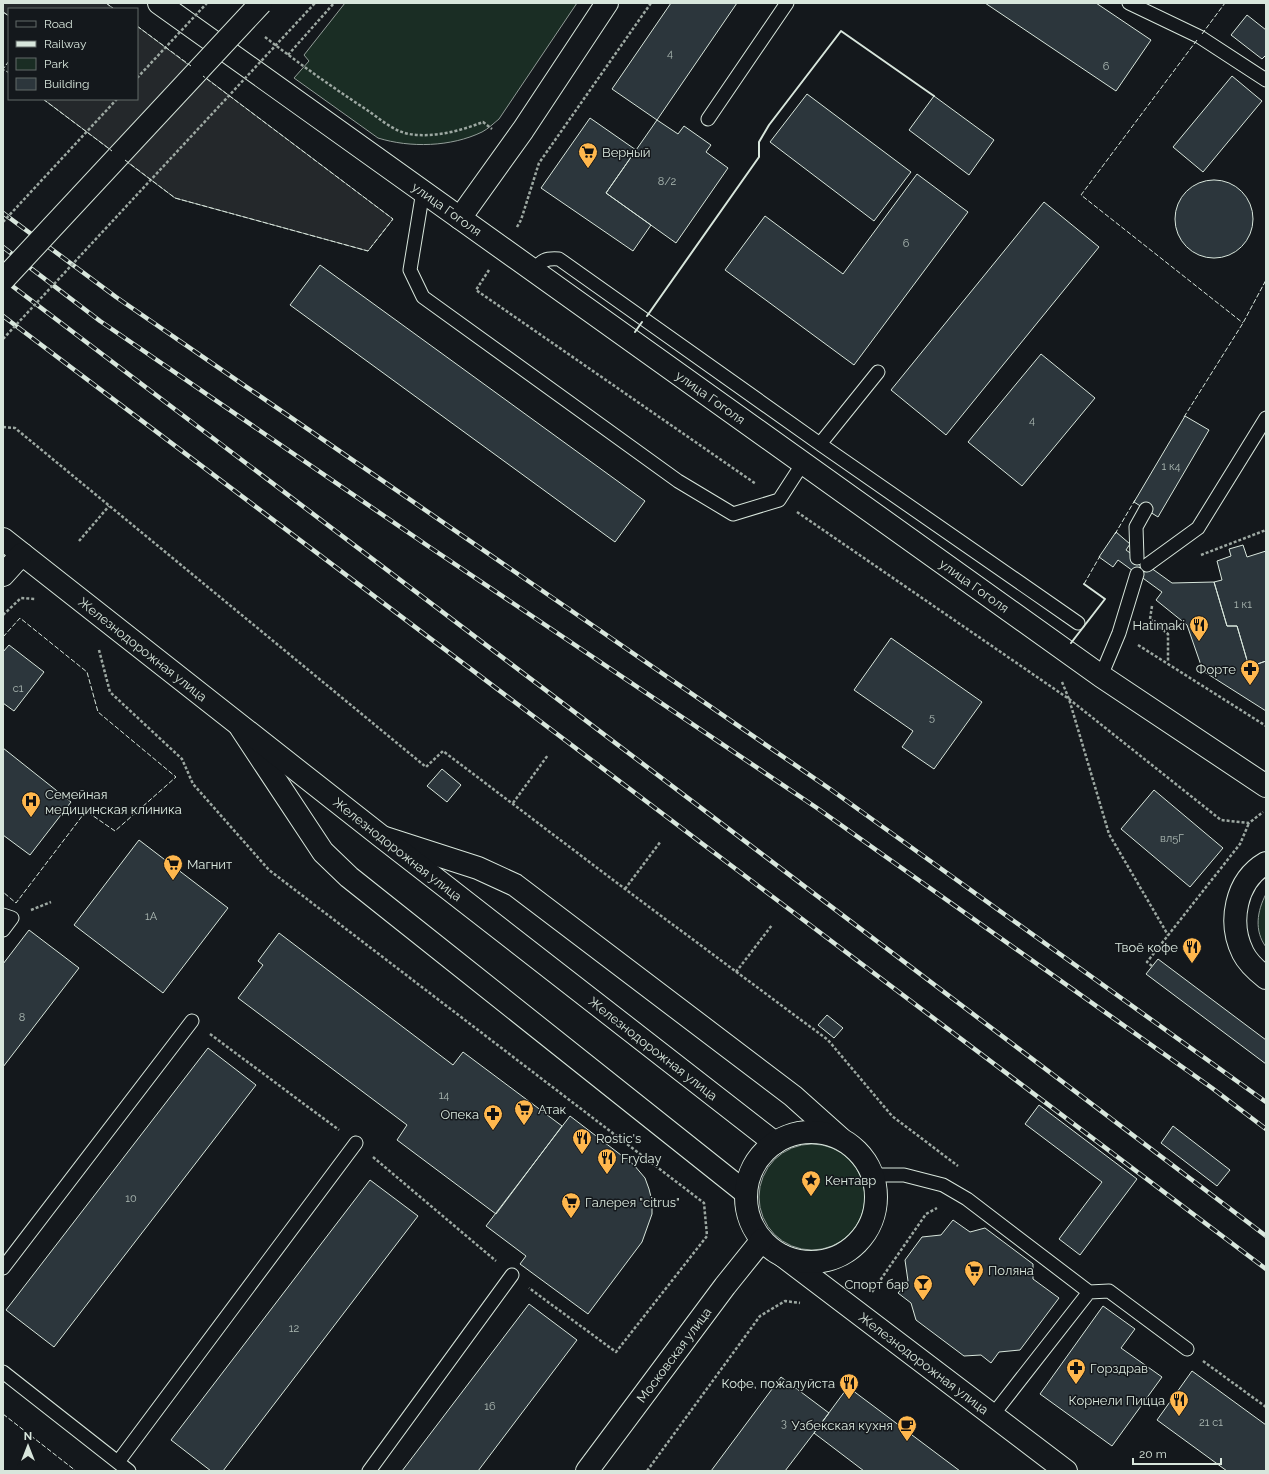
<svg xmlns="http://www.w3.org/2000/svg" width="1269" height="1474" viewBox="0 0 1269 1474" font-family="Raleway,sans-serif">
	<rect width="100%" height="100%" fill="#14181c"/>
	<path fill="#1a2d24" stroke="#939e99" d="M345 3H577L499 119C494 123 488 129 482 132 451 147 410 148 378 138L294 78 309 61 304 55Z
		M1266 894V947C1254 931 1257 911 1266 894Z
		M759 1197a53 53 0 1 1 106 0a53 53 0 1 1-106 0Z"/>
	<path fill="#24282b" stroke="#939e99" d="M3 3H106L114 9H9V16L3 12Z
		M137 26 393 219 368 251 175 198 43 99H137Z"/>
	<path fill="#2c363c" stroke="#d8e6dc" d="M671 3H737L657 120 612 89Z
		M985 3H1096L1151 40 1116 91Z
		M1247 15 1266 30V55L1262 59 1231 35Z
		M1232 76 1262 101 1203 172 1173 147Z
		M807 94 911 172 874 221 770 142Z
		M934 96 994 140 969 175 909 130Z
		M590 118 636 150 606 193 651 225 633 251 541 188Z
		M657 120 678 134 684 126 711 145 706 152 728 168 676 243 606 193Z
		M917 174 968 212 854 365 725 270 765 216 843 274Z
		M1175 219a39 39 0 1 1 78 0a39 39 0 1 1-78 0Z
		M1044 202 1099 247 946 435 891 390Z
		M320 265 645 501 615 542 290 305Z
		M1041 354 1095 398 1022 486 968 442Z
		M1185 416 1209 430 1158 517 1134 502Z
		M1116 532 1130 544 1126 550 1172 583 1214 582 1227 626H1237L1249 667 1266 661V711L1203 671 1187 625 1156 600 1162 592 1118 560 1113 567 1099 557Z
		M1243 545 1247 557 1266 551V661L1249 667 1237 626H1227L1214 582 1222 580 1217 561 1231 556 1229 549Z
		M891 638 982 702 934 769 902 747 913 731 854 690Z
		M9 645 44 672 14 711 3 703V652Z
		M3 748 71 802 30 855 3 835Z
		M442 769 461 785 447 802 427 786Z
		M1154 790 1223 848 1190 887 1121 829Z
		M139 840 228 908 163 993 74 925Z
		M29 930 79 968 3 1067V964Z
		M279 933 453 1065 463 1052 562 1126 496 1214 397 1140 407 1125 238 998 263 965 258 961Z
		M1158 959 1266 1040V1064L1146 974Z
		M827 1015 843 1028 834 1038 818 1025Z
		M208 1048 256 1085 54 1347 6 1310Z
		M1039 1105 1137 1179 1080 1255 1059 1239 1102 1182 1025 1124Z
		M570 1116 634 1165 645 1178 649 1189 652 1201V1214L642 1242 588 1314 520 1264 526 1256 486 1226Z
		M1173 1126 1230 1170 1217 1186 1161 1143Z
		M370 1180 418 1216 223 1471H211L171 1440Z
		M953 1220 970 1232 985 1228 1033 1264V1279L1059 1298 1020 1350 999 1352 991 1363 981 1355 964 1356 916 1320 911 1303 898 1293 908 1281 905 1260 922 1237 941 1235Z
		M529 1304 577 1340 478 1471H402Z
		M1103 1306 1135 1329 1121 1348 1162 1377 1112 1446 1040 1394Z
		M1192 1371 1266 1425V1471H1227L1157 1420Z
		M781 1377 829 1413 814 1433 785 1471H711Z
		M848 1387 960 1471H864L814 1433Z"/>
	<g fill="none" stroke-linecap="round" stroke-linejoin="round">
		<g stroke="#d8e6dc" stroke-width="15">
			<path id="service" d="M1129 3 1200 37 1266 80
				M708 119 787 3
				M423 191 410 270 423 297 678 481 733 514 779 500 803 463
				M534 271C541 260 546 258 559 259L820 444 1078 623
				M820 444 878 372
				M1137 558 1136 527 1146 509
				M1147 565 1198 528 1266 418
				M1101 676 1119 633 1137 574
				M3 915 12 918 3 930
				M874 1175H904L943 1185 967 1199 1089 1292 992 1416
				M3 1268 192 1021
				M1089 1292 1109 1291 1187 1349
				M3 1372 129 1471
				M118 1462 356 1143
				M369 1471 512 1275"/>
		</g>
		<g stroke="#d8e6dc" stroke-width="24">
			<g id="minor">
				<path d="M241 728 323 852 349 877 746 1193"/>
				<path d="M385 838 478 868 515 885 793 1096 840 1138"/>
				<path id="s1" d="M783 1256 1066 1471"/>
			</g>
		</g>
		<g stroke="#d8e6dc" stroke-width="24">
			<g id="tertiary">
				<path id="s2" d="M159 3 1101 676 1266 786"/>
				<path d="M460 218 523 130 607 3"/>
				<path id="s3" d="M3 539 382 837 775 1143"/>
				<path d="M3 575 22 554"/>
				<path d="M1266 863C1235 881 1228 923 1243 953 1248 963 1257 971 1266 978"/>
				<circle cx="811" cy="1197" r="65"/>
				<path id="s4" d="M587 1471 725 1286 762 1240"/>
			</g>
		</g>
		<path stroke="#9da8a2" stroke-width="2.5" stroke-dasharray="3 2" stroke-linecap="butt" d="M265 37C298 63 332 87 367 110 379 118 393 131 409 134 434 138 460 131 483 122L492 129
			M288 55 334 3
			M517 227 521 220 539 163 651 3
			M489 270 476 290 756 484
			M3 427 15 428 426 767 443 751 625 889 828 1040 892 1116 958 1166
			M797 512 1069 699 1221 820 1249 823 1263 812
			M79 541 109 506
			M1201 555 1266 530
			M1152 606 1150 619 1168 634V662
			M3 615 21 598 35 599
			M1138 645 1266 726
			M99 650 110 692 182 759 193 784 269 870 704 1203 707 1236 616 1352 529 1288
			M1062 682 1069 699 1109 834 1168 935
			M513 803 548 755
			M625 889 661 841
			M31 910 51 902
			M1152 966 1147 962 1240 844 1249 823
			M736 972 772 925
			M210 1034 339 1130
			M373 1157 496 1261
			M872 1292 926 1214 937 1208
			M1203 1361 1266 1407
			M647 1471 760 1316 785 1301 800 1303"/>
		<use href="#service" stroke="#14181c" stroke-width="13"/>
		<use href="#minor" stroke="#14181c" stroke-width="22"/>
		<use href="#tertiary" stroke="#14181c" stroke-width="22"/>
		<g stroke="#d8e6dc" stroke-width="4.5">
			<path id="rail" d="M3 213 116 297 830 789 1266 1102
				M3 247 100 321 428 546 817 808 1212 1088 1266 1129
				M3 279 1266 1236
				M3 316 1266 1269"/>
		</g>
		<use href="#rail" stroke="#14181c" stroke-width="3" stroke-dasharray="9" stroke-linecap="butt"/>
		<g stroke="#d8e6dc" stroke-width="24" stroke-linecap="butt">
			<path id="secondary-bridge" d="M3 280 261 3"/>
		</g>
		<path stroke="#9da8a2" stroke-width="2.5" stroke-dasharray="3 2" stroke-linecap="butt" d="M137 78 207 3
			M3 222 117 99
			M3 339 315 3"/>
		<use href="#secondary-bridge" stroke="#14181c" stroke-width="22"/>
		<path stroke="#d8e6dc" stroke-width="1" stroke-dasharray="5 2" stroke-linecap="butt" d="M106 3 114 9
			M1265 3H1266
			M3 12 9 16
			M137 26 191 66
			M1202 34 1225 3
			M1197 40 1081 195 1243 323
			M9 61 3 69 9 73
			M43 99 112 151
			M125 160 175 198 368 251 393 219 203 76
			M1184 417 1243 323 1266 280
			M1115 534 1135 500
			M1084 584 1100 556
			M3 637 20 618 87 672 98 712 176 777 115 831 86 811 16 903 3 892
			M3 1414 76 1471"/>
		<path stroke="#d8e6dc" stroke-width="2" d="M647 316 759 157V142L769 125 841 31 934 96
			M635 332 642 322
			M1071 643 1105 599 1084 584"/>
	</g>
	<defs>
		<g id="supermarket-pin" transform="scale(1)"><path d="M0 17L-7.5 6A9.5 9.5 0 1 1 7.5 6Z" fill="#ffb74d" stroke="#14181c"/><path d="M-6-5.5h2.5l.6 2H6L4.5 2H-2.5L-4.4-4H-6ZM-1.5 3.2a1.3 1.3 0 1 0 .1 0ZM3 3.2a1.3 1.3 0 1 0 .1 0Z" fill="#111"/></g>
		<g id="restaurant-pin" transform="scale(1)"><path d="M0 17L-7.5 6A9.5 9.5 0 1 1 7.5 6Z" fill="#ffb74d" stroke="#14181c"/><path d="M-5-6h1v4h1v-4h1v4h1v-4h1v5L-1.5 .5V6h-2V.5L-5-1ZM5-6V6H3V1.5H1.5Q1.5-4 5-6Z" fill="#111"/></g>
		<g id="pharmacy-pin" transform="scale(1)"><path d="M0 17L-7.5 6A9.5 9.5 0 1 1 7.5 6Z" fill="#ffb74d" stroke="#14181c"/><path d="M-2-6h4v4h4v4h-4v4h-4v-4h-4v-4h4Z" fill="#111"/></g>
		<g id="hospital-pin" transform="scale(1)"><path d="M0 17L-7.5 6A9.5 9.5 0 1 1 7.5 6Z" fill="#ffb74d" stroke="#14181c"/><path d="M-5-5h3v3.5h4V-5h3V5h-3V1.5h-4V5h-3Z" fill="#111"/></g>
		<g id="sight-pin" transform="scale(1)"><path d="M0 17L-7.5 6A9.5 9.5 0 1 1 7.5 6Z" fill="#ffb74d" stroke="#14181c"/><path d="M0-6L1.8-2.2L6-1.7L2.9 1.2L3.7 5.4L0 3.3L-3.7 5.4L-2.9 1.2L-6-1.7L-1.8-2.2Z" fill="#111"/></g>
		<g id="bar-pin" transform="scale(1)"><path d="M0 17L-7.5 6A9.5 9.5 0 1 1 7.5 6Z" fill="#ffb74d" stroke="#14181c"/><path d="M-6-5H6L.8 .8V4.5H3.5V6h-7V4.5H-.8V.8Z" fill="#111"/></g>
		<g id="cafe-pin" transform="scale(1)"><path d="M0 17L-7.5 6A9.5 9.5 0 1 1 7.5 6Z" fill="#ffb74d" stroke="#14181c"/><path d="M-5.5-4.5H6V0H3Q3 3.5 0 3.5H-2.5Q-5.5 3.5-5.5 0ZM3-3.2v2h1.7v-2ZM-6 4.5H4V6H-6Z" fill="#111"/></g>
	</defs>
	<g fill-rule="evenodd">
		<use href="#supermarket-pin" x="588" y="152"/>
		<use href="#restaurant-pin" x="1199" y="625"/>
		<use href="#pharmacy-pin" x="1250" y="669"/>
		<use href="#hospital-pin" x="31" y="801"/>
		<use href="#supermarket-pin" x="173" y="864"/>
		<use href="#restaurant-pin" x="1192" y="947"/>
		<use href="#supermarket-pin" x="524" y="1109"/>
		<use href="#pharmacy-pin" x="493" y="1114"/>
		<use href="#restaurant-pin" x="582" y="1138"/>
		<use href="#restaurant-pin" x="607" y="1158"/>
		<use href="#sight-pin" x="811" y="1180"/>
		<use href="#supermarket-pin" x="571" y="1202"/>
		<use href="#supermarket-pin" x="974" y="1270"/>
		<use href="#bar-pin" x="923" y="1284"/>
		<use href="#pharmacy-pin" x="1076" y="1368"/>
		<use href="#restaurant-pin" x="849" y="1383"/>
		<use href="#restaurant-pin" x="1179" y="1400"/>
		<use href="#cafe-pin" x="907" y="1425"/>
	</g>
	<g text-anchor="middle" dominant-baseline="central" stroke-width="3" stroke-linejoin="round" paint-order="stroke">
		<g font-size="11" fill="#adbab4">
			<text x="670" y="53">4</text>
			<text x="1106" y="66">6</text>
			<text x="667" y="181">8/2</text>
			<text x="906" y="243">6</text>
			<text x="1032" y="420">4</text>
			<text x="1171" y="466">1 к4</text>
			<text x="1243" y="604">1 к1</text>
			<text x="18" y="688">с1</text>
			<text x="932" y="717">5</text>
			<text x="1172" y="838">вл5Г</text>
			<text x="151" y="916">1А</text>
			<text x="22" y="1017">8</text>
			<text x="444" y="1095">14</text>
			<text x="131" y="1198">10</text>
			<text x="294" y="1328">12</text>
			<text x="490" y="1406">16</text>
			<text x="1211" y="1422">21 с1</text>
			<text x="784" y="1423">3</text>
		</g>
		<g font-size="13" fill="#d8e6dc" stroke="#14181c" text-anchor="start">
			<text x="602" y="152">Верный</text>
			<text x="1185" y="625" text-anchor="end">Hatimaki</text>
			<text x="1236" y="669" text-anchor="end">Форте</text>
			<text x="45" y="794">Семейная<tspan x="45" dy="15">медицинская клиника</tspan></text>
			<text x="187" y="864">Магнит</text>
			<text x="1178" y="947" text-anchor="end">Твоё кофе</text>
			<text x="538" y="1109">Атак</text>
			<text x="479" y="1114" text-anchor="end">Опека</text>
			<text x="596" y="1138">Rostic's</text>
			<text x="621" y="1158">Fryday</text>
			<text x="825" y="1180">Кентавр</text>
			<text x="585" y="1202">Галерея "citrus"</text>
			<text x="988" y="1270">Поляна</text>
			<text x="909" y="1284" text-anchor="end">Спорт бар</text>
			<text x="1090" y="1368">Горздрав</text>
			<text x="835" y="1383" text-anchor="end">Кофе, пожалуйста</text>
			<text x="1165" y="1400" text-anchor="end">Корнели Пицца</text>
			<text x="893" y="1425" text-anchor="end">Узбекская кухня</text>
		</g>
		<g font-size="13" fill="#d8e6dc" stroke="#14181c">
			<text stroke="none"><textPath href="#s2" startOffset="354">улица Гоголя</textPath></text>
			<text stroke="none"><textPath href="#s2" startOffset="678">улица Гоголя</textPath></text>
			<text stroke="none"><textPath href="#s2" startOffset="1002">улица Гоголя</textPath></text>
			<text stroke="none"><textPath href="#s3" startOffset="178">Железнодорожная улица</textPath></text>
			<text stroke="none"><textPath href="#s3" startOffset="502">Железнодорожная улица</textPath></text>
			<text stroke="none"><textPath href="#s3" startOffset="826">Железнодорожная улица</textPath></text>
			<text stroke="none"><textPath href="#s4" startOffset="145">Московская улица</textPath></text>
			<text stroke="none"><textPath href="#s1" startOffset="177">Железнодорожная улица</textPath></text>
		</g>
	</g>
	<rect width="1269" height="1474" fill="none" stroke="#d8e6dc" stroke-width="8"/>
	<rect x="8" y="8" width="130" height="92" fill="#14181c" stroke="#626a69"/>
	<rect x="16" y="21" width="20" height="6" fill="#14181c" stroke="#626a69"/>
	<text x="44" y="28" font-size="12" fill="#d8e6dc">Road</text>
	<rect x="16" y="41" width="20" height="6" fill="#d8e6dc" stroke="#626a69"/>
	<text x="44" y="48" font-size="12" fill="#d8e6dc">Railway</text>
	<rect x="16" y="58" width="20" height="12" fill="#1a2d24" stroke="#626a69"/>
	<text x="44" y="68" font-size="12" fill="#d8e6dc">Park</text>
	<rect x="16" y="78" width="20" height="12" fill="#2c363c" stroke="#626a69"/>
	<text x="44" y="88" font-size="12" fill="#d8e6dc">Building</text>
	<g transform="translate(28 1446)" stroke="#14181c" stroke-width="3" paint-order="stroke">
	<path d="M0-3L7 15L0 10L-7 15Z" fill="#d8e6dc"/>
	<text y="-6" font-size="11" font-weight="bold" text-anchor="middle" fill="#d8e6dc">N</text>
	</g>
	<path d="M1133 1458v6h88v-6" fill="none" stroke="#d8e6dc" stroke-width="2"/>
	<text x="1139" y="1458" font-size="12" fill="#d8e6dc" stroke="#14181c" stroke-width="3" paint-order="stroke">20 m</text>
</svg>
